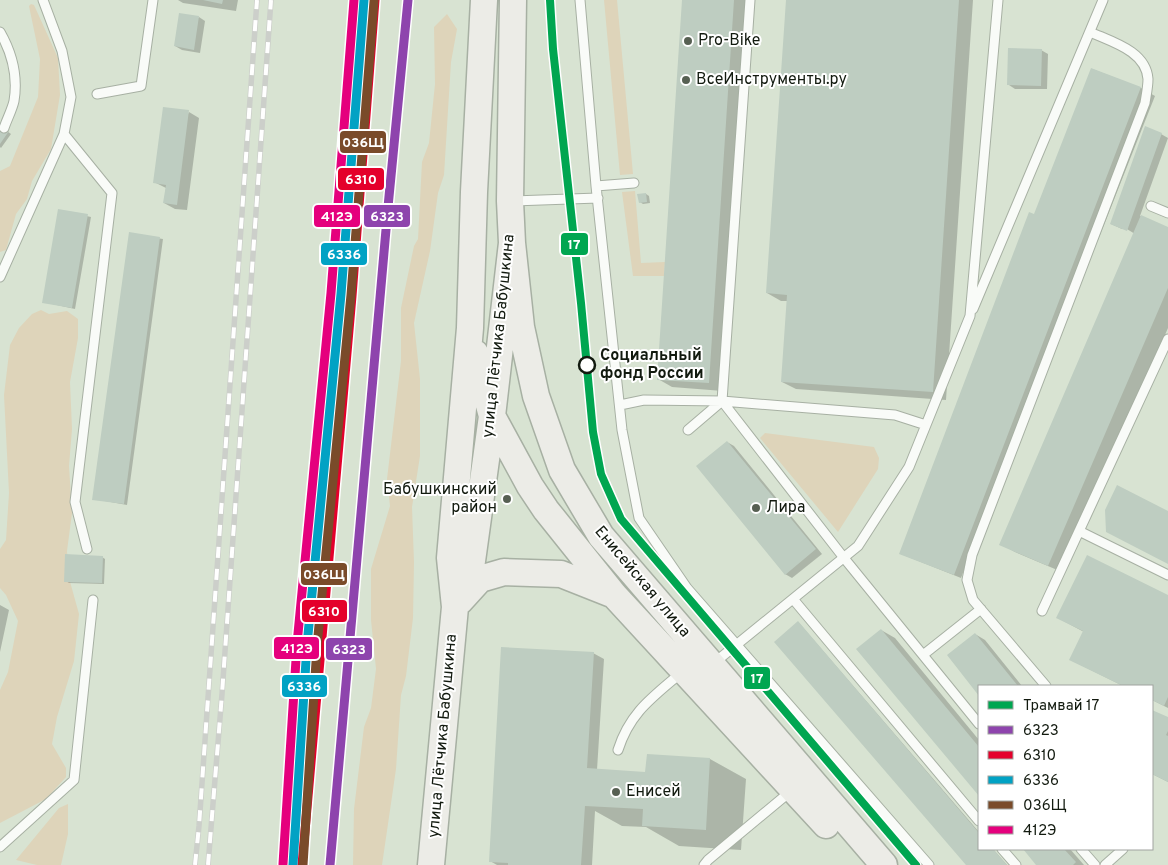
<svg xmlns="http://www.w3.org/2000/svg" width="1168" height="865" viewBox="0 0 1168 865" font-family="Overpass,sans-serif">
	<rect width="100%" height="100%" fill="#d8e3d2"/>
	<path fill="#ded4ba" d="M604 0H617L633 174 620 175Z
		M31 4 34 5 58 58 60 95 51 149 32 181 27 199 16 214 6 250 0 252V171L10 166 38 97 40 59 29 6Z
		M447 14 457 29 451 62 444 175 438 193 430 251 414 323 420 379V456L412 507 414 562 413 618 406 676 401 695 396 769 382 865H353L354 809 364 727 371 708 376 669 371 620V569L390 506 387 479 401 361V308L414 246 418 239 422 162 429 143 435 84 434 27Z
		M635 191 641 263 665 262 664 276H633L622 192Z
		M41 310 49 314 67 311 78 319V338L70 382 72 429 69 466 72 513 67 551 69 578 79 614 74 661 57 717 52 744 66 768V777L46 799 0 823V690L8 672 18 621 6 595 0 588V549L6 540 9 493 4 395 10 345 19 328 32 314Z
		M765 433 874 447 879 458 878 469 838 532 760 438Z
		M68 804V834L61 865H37L16 860 59 808Z"/>
	<path fill="#0003" d="M178 0H238L236 11 183 3Z
		M683 0H748L723 391 672 387 658 379Z
		M787 0H973L946 400 796 389 782 382 788 301H781L767 293Z
		M199 17 205 21 200 53 182 50 175 46Z
		M1041 50 1048 54 1047 89H1015L1009 85Z
		M1092 69 1141 88 1155 96 1098 240 1091 237 961 578 901 554 1041 218Z
		M189 112 199 118 187 210 175 209 164 203 166 188 154 182Z
		M0 126 11 134 1 148 0 147Z
		M1161 134 1168 138 1140 216 1168 228V328L1062 572 1015 552 1001 544 1135 234 1122 226V229L1111 224Z
		M646 194 649 196 650 203 643 204 640 202Z
		M59 210 91 217 75 309 43 302Z
		M130 234 163 239 127 505 94 499Z
		M727 442 734 446 822 554 792 578 785 574Z
		M102 557 105 559 104 584 69 583 66 581Z
		M1168 596V708L1152 700V686H1123L1071 660 1084 632 1058 618Z
		M0 605 9 610 0 652Z
		M799 623 979 832V849H993L1007 865H967Z
		M881 630 895 638 979 740V794L858 649Z
		M975 634 985 640 1022 686H979V694L948 655Z
		M593 653 604 659 597 770 647 773 710 759 746 779 741 850 679 846 646 827 622 826 595 811 592 865H497L490 861Z
		M1152 711 1168 719V782L1152 774Z
		M1025 849H1070L1084 865H1038Z"/>
	<path fill="#becdc1" d="M203 0H223L222 4Z
		M682 0H734L709 383 657 380Z
		M786 0H959L933 392 781 382 787 295 766 293Z
		M179 13 199 16 194 50 174 46Z
		M1008 48 1042 49 1041 86 1007 85Z
		M1091 68 1141 87 954 575 899 554 1029 212 1034 214Z
		M163 107 189 110 177 205 163 203 166 185 153 183Z
		M0 125 9 131 0 144Z
		M1145 126 1162 133 1127 231 1110 224Z
		M646 193 647 202 639 203 637 194Z
		M58 209 88 214 72 308 42 303Z
		M1141 215 1168 227V288L1048 566 999 545Z
		M129 232 160 237 124 504 92 500Z
		M727 441 816 549 785 575 696 466Z
		M1117 485 1168 511V564L1106 532 1105 510Z
		M65 554 103 556 102 583 64 582Z
		M1087 555 1168 595V697L1164 706 1152 700V686H1123L1069 660 1083 631 1056 618Z
		M798 621 979 833V849H993L1007 865H966L774 642Z
		M881 629 979 747V796L856 649Z
		M975 633 1018 686H979V696L947 655Z
		M501 647 594 652 587 768 645 772 647 754 710 758 706 830 642 826 643 809 585 806 581 865H508V863L489 862Z
		M1152 710 1168 717V731L1166 735 1168 736V782L1152 774Z
		M1023 849H1064L1076 862 1073 865H1036Z"/>
	<g fill="none" stroke-linecap="round" stroke-linejoin="round">
		<g stroke="#a7b0a3" stroke-width="11">
			<path id="service" d="M580 0 596 186 622 430 639 518 687 588 929 865
				M0 32C12 53 18 77 14 101 12 110 7 119 4 128
				M97 94 141 86 153 0
				M64 134 112 193 75 502 87 549
				M596 186 634 183
				M513 201 598 198
				M1151 206 1168 213
				M0 277 64 134 71 97 62 51 43 0
				M973 309 1103 0
				M620 405 644 400 722 401
				M926 425 895 415 722 401 844 558 979 724
				M688 430 722 401 750 0
				M1079 531 1168 575
				M793 599 979 821
				M1042 611 1168 339
				M923 655 981 609
				M714 663 858 546 909 467 970 316 998 0
				M1046 686 973 600 967 580 972 555 1145 103C1146 96 1148 87 1148 79 1146 51 1112 42 1090 32
				M618 750C630 712 653 697 682 672
				M0 847 74 780 93 600
				M1002 849 1016 865
				M1081 849 1095 865
				M704 865 708 860 791 791
				M1105 865 1123 849"/>
		</g>
		<g stroke="#a7b0a3" stroke-width="29">
			<path id="secondary" d="M512 243 521 327 536 396 562 470 601 536 884 865
				M475 353 492 416 530 486 546 510 614 595 826 825
				M460 601 480 579 504 572 561 574 614 595
				M457 602 472 561 492 416 512 243 510 201 513 0
				M431 865 455 607 450 558 470 328 474 192 484 0"/>
		</g>
		<use href="#service" stroke="#f9fbf8" stroke-width="9"/>
		<use href="#secondary" stroke="#ecece7" stroke-width="26"/>
		<g stroke="#cccfca" stroke-width="5.5">
			<path id="rail" d="M195 865 199 826 257 0
				M208 865 222 694 271 0"/>
		</g>
		<use href="#rail" stroke="#fff" stroke-width="4" stroke-dasharray="11" stroke-linecap="butt"/>
		<g stroke="#fff" stroke-width="12">
			<path id="rail-1" d="M330 865 388 207 408 0"/>
		</g>
		<g stroke="#fff" stroke-width="12">
			<path id="rail-2" d="M302 865 352 296 375 0"/>
		</g>
		<g stroke="#fff" stroke-width="12">
			<path id="rail-3" d="M293 865 307 645 341 294 364 0"/>
		</g>
		<g stroke="#fff" stroke-width="12">
			<path id="rail-4" d="M303 865 317 646 351 295 374 1"/>
		</g>
		<g stroke="#fff" stroke-width="12">
			<path id="rail-5" d="M283 864 297 644 331 293 354 0"/>
		</g>
		<use href="#rail-1" stroke="#8e44ad" stroke-width="9"/>
		<use href="#rail-2" stroke="#e4002b" stroke-width="9"/>
		<use href="#rail-3" stroke="#01a2c4" stroke-width="9"/>
		<use href="#rail-4" stroke="#7a4b2a" stroke-width="9"/>
		<use href="#rail-5" stroke="#e5007d" stroke-width="9"/>
		<g stroke="#fff" stroke-width="11">
			<path id="tram-1" d="M550 0 553 49 581 303 593 432 601 474 621 519 916 865"/>
		</g>
		<use href="#tram-1" stroke="#00a651" stroke-width="8"/>
	</g>
	<g fill="#576053" stroke="#fff" stroke-width="2">
		<circle cx="688" cy="41" r="5"/>
		<circle cx="686" cy="80" r="5"/>
		<circle cx="507" cy="499" r="5"/>
		<circle cx="756" cy="508" r="5"/>
		<circle cx="616" cy="792" r="5"/>
	</g>
	<circle fill="#fff" stroke="#121a0f" stroke-width="2.5" cx="587" cy="365" r="8"/>
	<g text-anchor="middle" dominant-baseline="central" stroke-width="4" stroke-linejoin="round" paint-order="stroke">
		<g font-size="16" fill="#121a0f" stroke="#fff" text-anchor="start">
			<text x="698" y="41">Pro-Bike</text>
			<text x="696" y="80">ВсеИнструменты.ру</text>
			<text x="497" y="490" text-anchor="end">Бабушкинский<tspan x="497" dy="18">район</tspan></text>
			<text x="766" y="508">Лира</text>
			<text x="626" y="792">Енисей</text>
		</g>
		<g font-size="16" fill="#121a0f" stroke="#fff">
			<text transform="translate(499 336) rotate(-84)">улица Лётчика Бабушкина</text>
			<text transform="translate(642 582) rotate(50)">Енисейская улица</text>
			<text transform="translate(443 736) rotate(-85)">улица Лётчика Бабушкина</text>
		</g>
		<g font-size="16" font-weight="bold" fill="#121a0f" stroke="#fff" text-anchor="start">
			<text x="600" y="356">Социальный<tspan x="600" dy="18">фонд России</tspan></text>
		</g>
	</g>
	<g stroke="#fff" stroke-width="2">
		<rect x="339" y="130" width="48" height="24" rx="5" fill="#7a4b2a"/>
		<rect x="337" y="167" width="48" height="24" rx="5" fill="#e4002b"/>
		<rect x="313" y="204" width="48" height="24" rx="5" fill="#e5007d"/>
		<rect x="363" y="204" width="48" height="24" rx="5" fill="#8e44ad"/>
		<rect x="560" y="232" width="29" height="24" rx="5" fill="#00a651"/>
		<rect x="320" y="242" width="48" height="24" rx="5" fill="#01a2c4"/>
		<rect x="300" y="562" width="48" height="24" rx="5" fill="#7a4b2a"/>
		<rect x="301" y="599" width="47" height="24" rx="5" fill="#e4002b"/>
		<rect x="273" y="636" width="47" height="24" rx="5" fill="#e5007d"/>
		<rect x="325" y="637" width="48" height="24" rx="5" fill="#8e44ad"/>
		<rect x="743" y="666" width="28" height="24" rx="5" fill="#00a651"/>
		<rect x="281" y="674" width="47" height="24" rx="5" fill="#01a2c4"/>
	</g>
	<g font-size="14" text-anchor="middle" font-weight="bold" fill="#fff">
		<text x="363" y="147">036Щ</text>
		<text x="361" y="184">6310</text>
		<text x="337" y="221">412Э</text>
		<text x="387" y="221">6323</text>
		<text x="574" y="249">17</text>
		<text x="344" y="259">6336</text>
		<text x="324" y="579">036Щ</text>
		<text x="324" y="616">6310</text>
		<text x="297" y="653">412Э</text>
		<text x="349" y="654">6323</text>
		<text x="757" y="683">17</text>
		<text x="304" y="691">6336</text>
	</g>
	<rect x="978" y="685" width="175" height="165" fill="#ffffff" stroke="#a0a39f"/>
	<rect x="988" y="701" width="25" height="8" fill="#00a651" stroke="#a0a39f"/>
	<text x="1023" y="710" font-size="15" fill="#121a0f">Трамвай 17</text>
	<rect x="988" y="726" width="25" height="8" fill="#8e44ad" stroke="#a0a39f"/>
	<text x="1023" y="735" font-size="15" fill="#121a0f">6323</text>
	<rect x="988" y="751" width="25" height="8" fill="#e4002b" stroke="#a0a39f"/>
	<text x="1023" y="760" font-size="15" fill="#121a0f">6310</text>
	<rect x="988" y="776" width="25" height="8" fill="#01a2c4" stroke="#a0a39f"/>
	<text x="1023" y="785" font-size="15" fill="#121a0f">6336</text>
	<rect x="988" y="801" width="25" height="8" fill="#7a4b2a" stroke="#a0a39f"/>
	<text x="1023" y="810" font-size="15" fill="#121a0f">036Щ</text>
	<rect x="988" y="826" width="25" height="8" fill="#e5007d" stroke="#a0a39f"/>
	<text x="1023" y="835" font-size="15" fill="#121a0f">412Э</text>
</svg>
